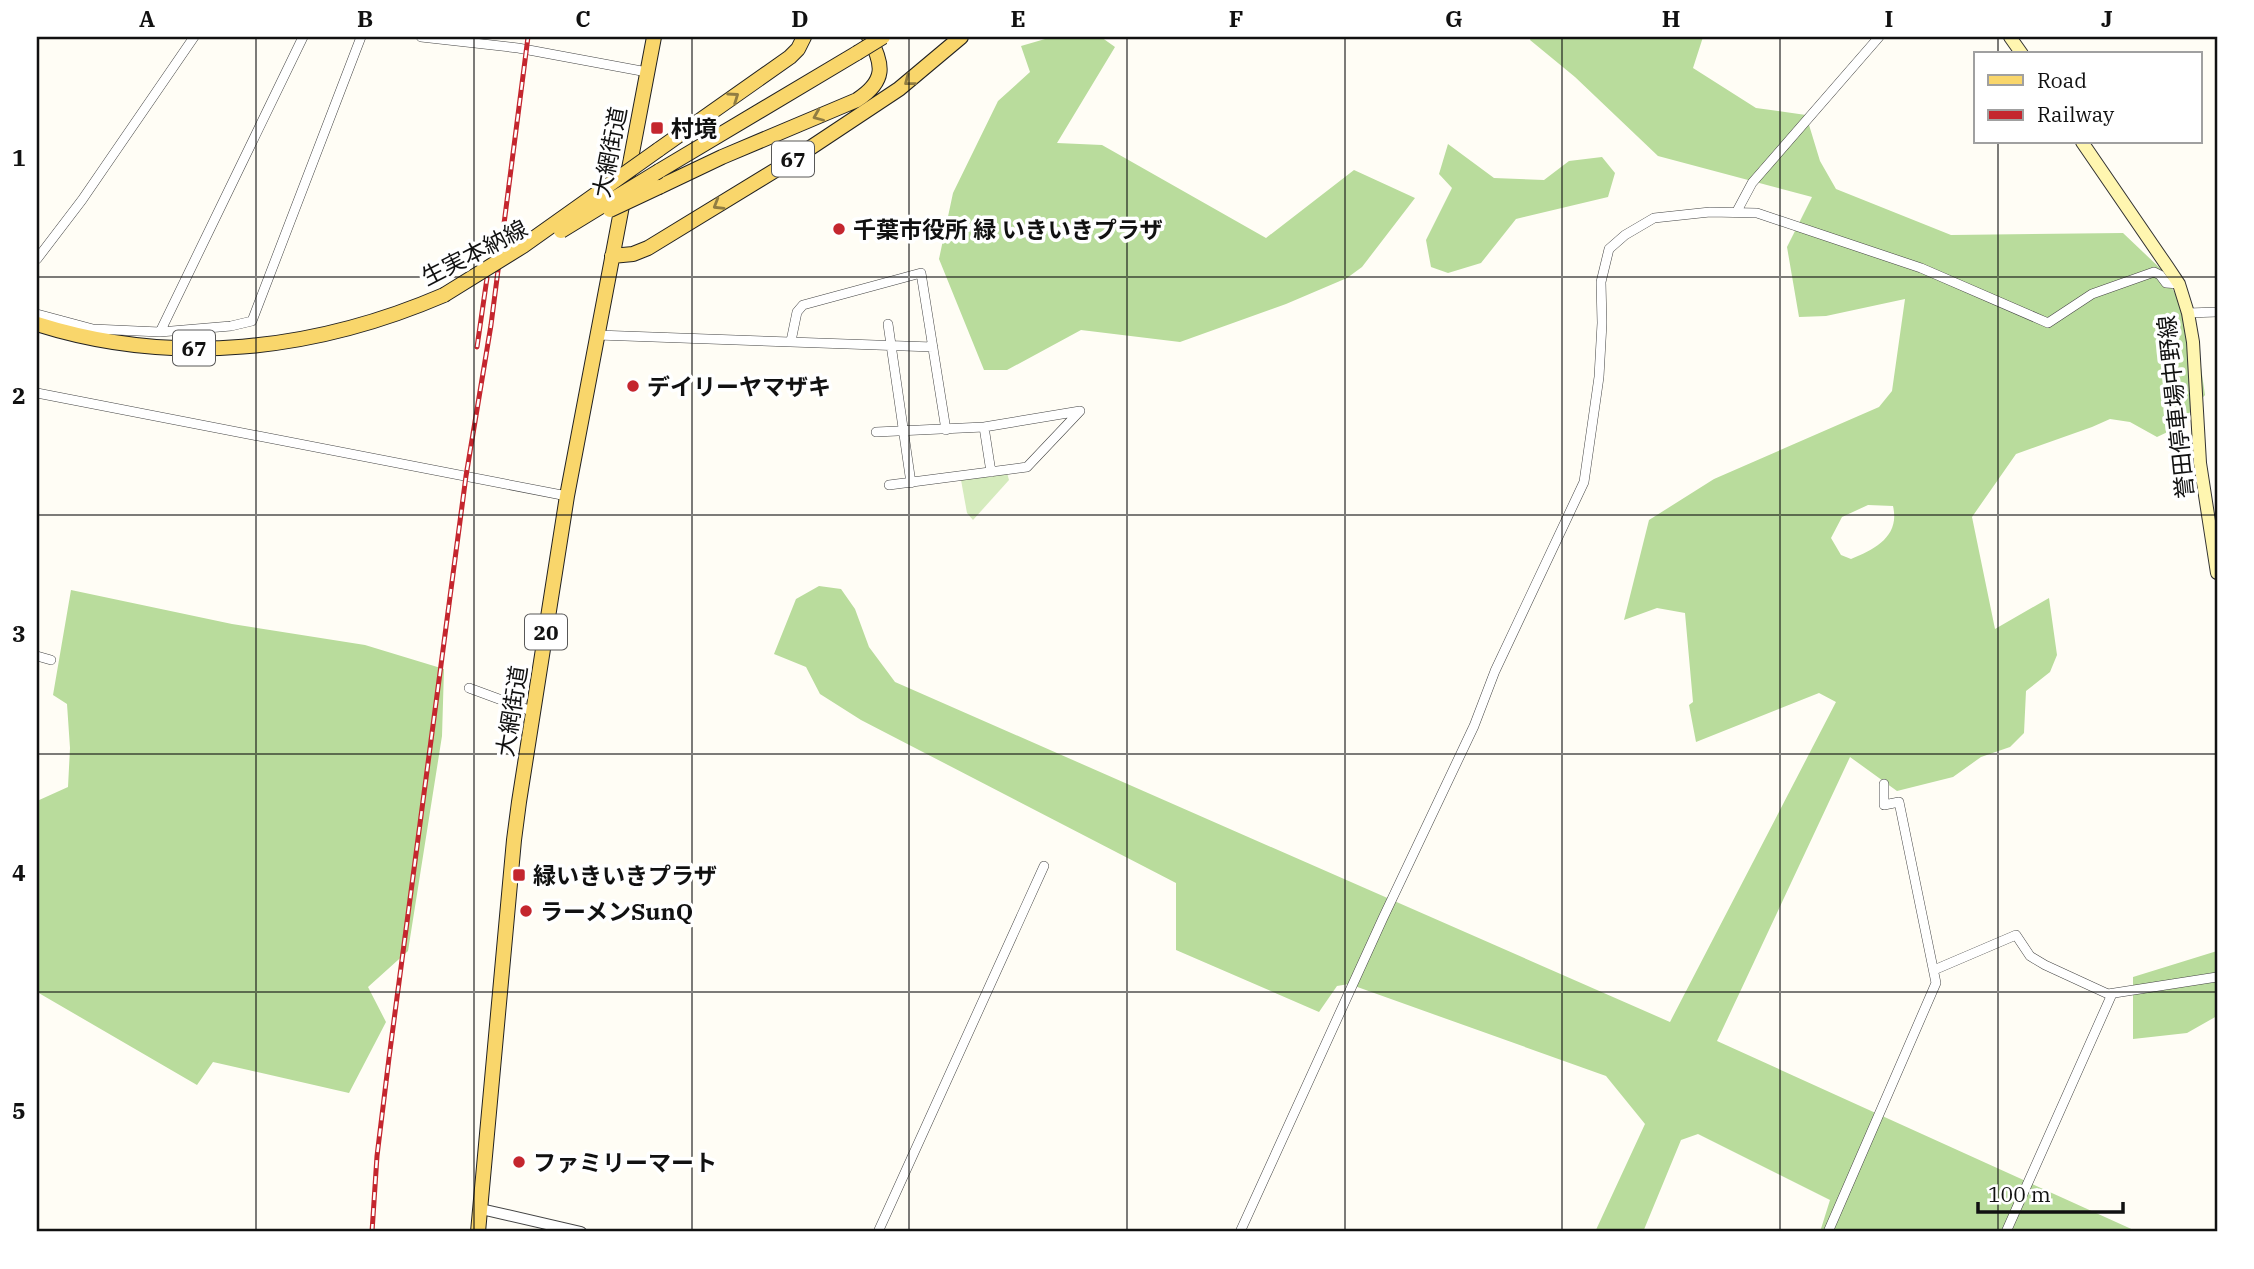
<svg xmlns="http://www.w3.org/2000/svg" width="2254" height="1269" viewBox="0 0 2254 1269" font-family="'IBM Plex Serif','Noto Sans JP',serif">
	<rect width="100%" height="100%" fill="#fffdf5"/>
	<path fill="#d5ebbd" d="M1007 473 1009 480 973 520 967 513 961 480Z"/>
	<path fill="#b9dc9c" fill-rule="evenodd" d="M1052 37H1101L1115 47 1057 143 1102 145 1266 238 1354 170 1415 198 1362 267 1347 278 1286 304 1180 342 1081 330 1007 370H984L939 259 953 193 998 101 1030 72 1021 46Z
		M1531 37H1703L1693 68 1756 108 1806 115 1820 161 1836 189 1951 235 2123 233 2163 271 2196 333 2205 395 2176 428 2157 437 2130 422 2110 419 2092 427 2016 454 1972 517 1995 629 2049 598 2057 655 2050 672 2026 691 2024 733 2010 747 1981 757 1953 777 1897 791 1850 757 1717 1041 2138 1232H1820L1830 1200 1698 1134 1681 1140 1643 1232H1595L1645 1124 1606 1076 1349 984 1337 986 1319 1012 1176 950V883L861 720 820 694 806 667 774 654 796 599 819 586 841 589 855 609 869 647 895 682 1670 1022 1836 702 1819 693 1696 742 1689 705 1693 702 1685 613 1657 608 1624 620 1649 520 1714 479 1879 407 1892 391 1905 299 1826 316 1799 317 1787 247 1812 197 1658 156 1575 77 1530 40ZM1868 505 1893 506C1900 536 1876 549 1851 559L1841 555 1831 538 1842 517Z
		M1448 144 1494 178 1544 180 1569 161 1602 157 1615 173 1608 197 1516 219 1481 263 1448 273 1431 267 1426 240 1452 188 1439 174Z
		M71 590 232 624 365 645 444 669 442 736 408 951 368 987 386 1022 349 1093 213 1062 197 1085 37 992V801L68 787 70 748 67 704 53 695Z
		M2217 951V1016L2187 1033 2133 1039V977Z"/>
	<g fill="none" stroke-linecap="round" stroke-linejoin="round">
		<g stroke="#444" stroke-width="10">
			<path id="minor" d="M421 37 518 48 647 72
				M1737 211 1752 183 1879 37
				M37 259 82 200 194 37
				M2188 313 2217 312
				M37 314 93 329 160 332 303 37
				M888 324 911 483
				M160 332 231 326 252 321 361 37
				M597 335 933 347
				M791 341 797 312 803 305 921 273 946 430
				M37 393 567 496
				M984 427 991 472
				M876 432 984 427 1080 411
				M889 485 1027 467 1080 411
				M37 656 51 660
				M469 688 534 712
				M1934 970 2016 935 2030 956 2045 965 2108 994 2217 977
				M878 1232 1044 866
				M1240 1232 1383 918 1474 726 1495 671 1584 482 1599 377 1602 323 1601 282 1609 249 1625 235 1654 218 1710 212 1757 213 1921 268 2048 323 2092 294 2154 272 2160 275 2166 283 2179 284
				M1828 1232 1936 983 1899 802 1884 805V784
				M2006 1232 2112 994"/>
		</g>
		<g stroke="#444" stroke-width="12">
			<path id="tertiary" d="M481 1209 581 1232"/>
		</g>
		<g stroke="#333" stroke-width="14">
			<path id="secondary" d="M2010 37 2022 54
				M2082 142 2167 266 2179 284 2188 313 2193 342 2200 463 2217 573"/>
		</g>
		<g stroke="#222" stroke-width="16">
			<path id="primary" d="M658 150 790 57 798 49 804 37
				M659 171 857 53
				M659 187 722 157 857 100C886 81 884 65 869 37
				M612 256 633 254 648 248 792 160 899 89 961 37
				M37 324C173 367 314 351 444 295
				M478 1232 514 840 519 802 567 496 654 37"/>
		</g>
		<use href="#minor" stroke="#fff" stroke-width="9"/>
		<use href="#tertiary" stroke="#fff" stroke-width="10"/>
		<use href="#secondary" stroke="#fff6b0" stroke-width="12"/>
		<use href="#primary" stroke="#f9d66b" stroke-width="14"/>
		<g stroke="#c4262e" stroke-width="5">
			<path id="rail" d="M477 347 487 278
				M372 1232 377 1156 389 1058 466 476 491 325 528 37"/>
		</g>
		<use href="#rail" stroke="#fff" stroke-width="2.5" stroke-dasharray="8" stroke-linecap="butt"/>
		<g stroke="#222" stroke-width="16" stroke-linecap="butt">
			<path id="primary-bridge" d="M857 53 883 37
				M610 210 659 187
				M561 231 659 171
				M444 295 523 246 658 150"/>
		</g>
		<use href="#primary-bridge" stroke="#f9d66b" stroke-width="14"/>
	</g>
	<defs><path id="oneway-chevron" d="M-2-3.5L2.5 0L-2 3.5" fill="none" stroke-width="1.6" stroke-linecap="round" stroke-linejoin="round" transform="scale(1.75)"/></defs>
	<g stroke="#917d42">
		<use href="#oneway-chevron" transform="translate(909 81) rotate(142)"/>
		<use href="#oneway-chevron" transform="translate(734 97) rotate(-35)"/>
		<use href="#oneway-chevron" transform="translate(818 116) rotate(157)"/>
		<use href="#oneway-chevron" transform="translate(718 205) rotate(149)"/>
	</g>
	<path fill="none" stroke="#111" stroke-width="2" stroke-opacity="0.55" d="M256 37V1232M474 37V1232M692 37V1232M909 37V1232M1127 37V1232M1345 37V1232M1562 37V1232M1780 37V1232M1998 37V54M1998 142V1232M37 277H2217M37 515H2217M37 754H2217M37 992H2217"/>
	<g fill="#c4262e" stroke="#fff" stroke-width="2.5">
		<rect x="650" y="121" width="14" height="14" rx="3.5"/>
		<circle cx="839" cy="229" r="7"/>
		<circle cx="633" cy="386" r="7"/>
		<rect x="512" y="868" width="14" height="14" rx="3.5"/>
		<circle cx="526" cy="911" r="7"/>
		<circle cx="519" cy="1162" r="7"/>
	</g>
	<g text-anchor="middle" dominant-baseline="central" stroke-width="7" stroke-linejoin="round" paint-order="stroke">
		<g fill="#fff" stroke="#585858" stroke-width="2">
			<rect x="772" y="141.5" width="42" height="35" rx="5"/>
			<rect x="173" y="330.5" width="42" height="35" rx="5"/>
			<rect x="525" y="614.5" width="42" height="35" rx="5"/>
		</g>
		<g font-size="21" font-weight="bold" fill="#111">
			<text x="793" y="159">67</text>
			<text x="194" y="348">67</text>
			<text x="546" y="632">20</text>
		</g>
		<g font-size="23" font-weight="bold" fill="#111" stroke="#fff" text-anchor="start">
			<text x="671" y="128">村境</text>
			<text x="853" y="229">千葉市役所 緑 いきいきプラザ</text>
			<text x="647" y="386">デイリーヤマザキ</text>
			<text x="533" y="875">緑いきいきプラザ</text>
			<text x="540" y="911">ラーメンSunQ</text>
			<text x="533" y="1162">ファミリーマート</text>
		</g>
		<g font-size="23" fill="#111" stroke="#fff">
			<text transform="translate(609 152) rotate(-79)">大網街道</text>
			<text transform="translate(474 252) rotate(-27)">生実本納線</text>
			<text transform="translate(2175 407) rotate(-96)">誉田停車場中野線</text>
			<text transform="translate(511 711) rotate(-81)">大網街道</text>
		</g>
	</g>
	<rect width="2254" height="1269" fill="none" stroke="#ffffff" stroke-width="77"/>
	<rect x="1974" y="52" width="228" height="91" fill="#ffffff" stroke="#a0a0a0" stroke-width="2"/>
	<rect x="1988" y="75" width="35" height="10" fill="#f9d66b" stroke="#a0a0a0" stroke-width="2"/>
	<text x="2037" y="88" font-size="21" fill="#111111">Road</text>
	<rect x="1988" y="110" width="35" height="10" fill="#c4262e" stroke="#a0a0a0" stroke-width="2"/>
	<text x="2037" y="122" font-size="21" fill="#111111">Railway</text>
	<path d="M1978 1202v10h145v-10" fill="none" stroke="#111111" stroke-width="3.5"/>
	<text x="1988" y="1202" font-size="21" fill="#111111" stroke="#ffffff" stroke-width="5" paint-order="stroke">100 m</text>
	<rect x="38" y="38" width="2178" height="1192" fill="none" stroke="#111" stroke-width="2.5"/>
	<g font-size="23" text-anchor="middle" font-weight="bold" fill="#111">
		<text x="147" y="27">A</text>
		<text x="365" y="27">B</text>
		<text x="583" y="27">C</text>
		<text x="800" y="27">D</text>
		<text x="1018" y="27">E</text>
		<text x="1236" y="27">F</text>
		<text x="1454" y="27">G</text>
		<text x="1671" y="27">H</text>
		<text x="1889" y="27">I</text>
		<text x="2107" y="27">J</text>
		<text x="19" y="166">1</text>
		<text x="19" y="404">2</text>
		<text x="19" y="642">3</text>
		<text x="19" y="881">4</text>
		<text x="19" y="1119">5</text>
	</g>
</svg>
